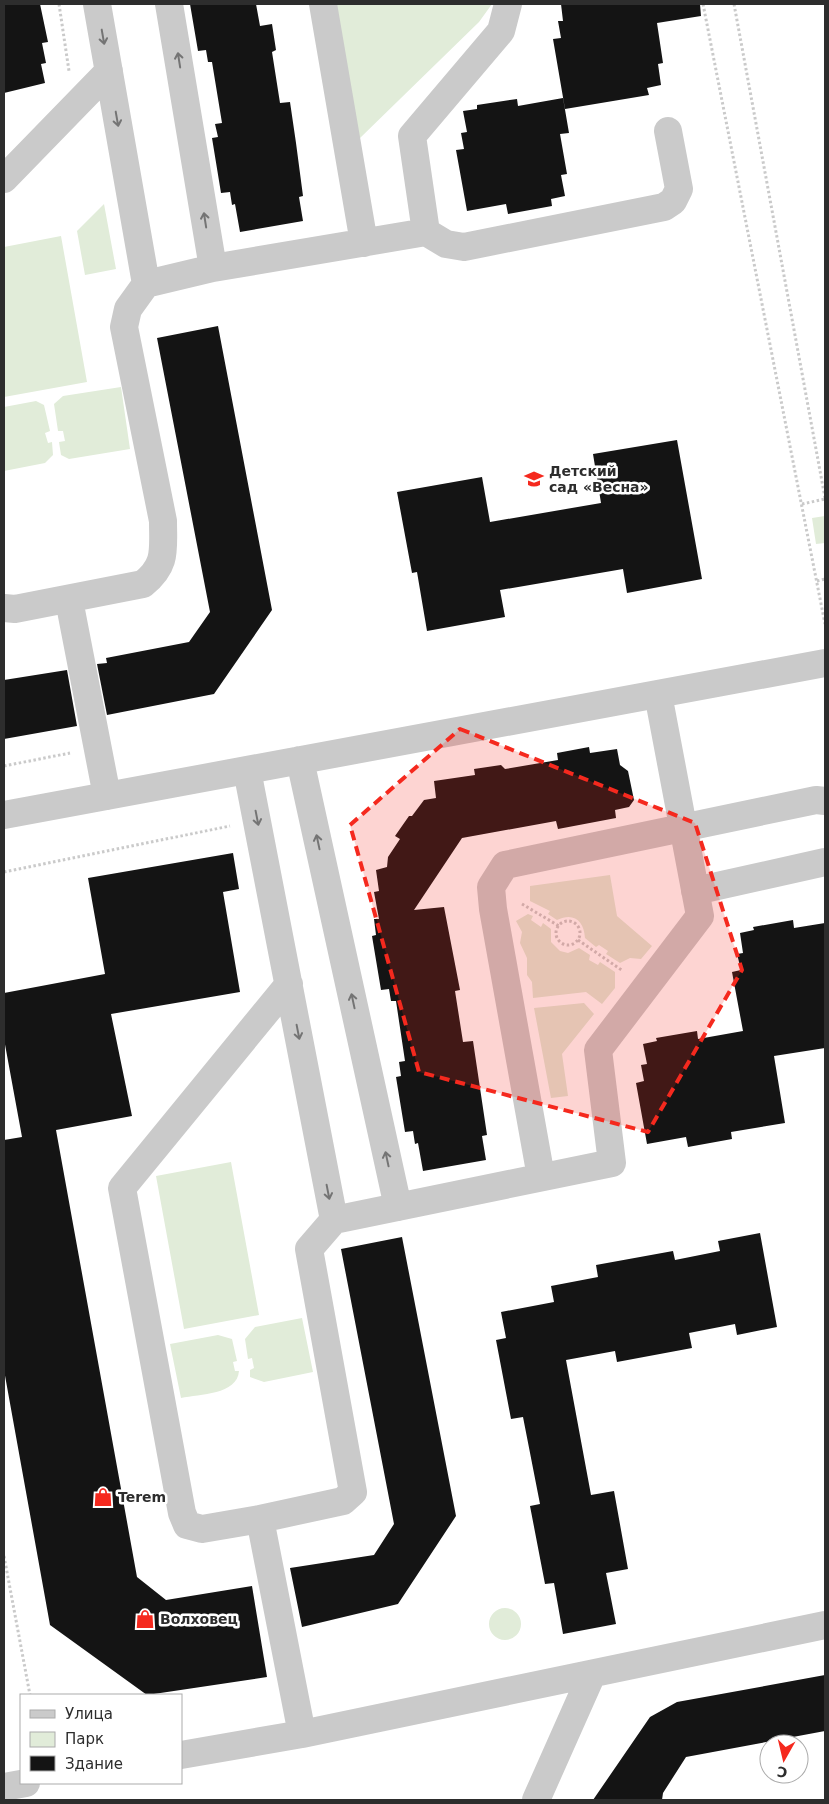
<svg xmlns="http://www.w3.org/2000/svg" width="829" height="1804" viewBox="0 0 829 1804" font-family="'DejaVu Sans',sans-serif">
	<rect width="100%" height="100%" fill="#fff"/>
	<path fill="#e1ecd9" d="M336 4H492L479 22 359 139Z
		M104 204 116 269 85 275 77 231Z
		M61 236 87 382 4 397V247Z
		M121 387 130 449 69 459 61 455 59 442 65 441 63 431H58L54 404 63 396Z
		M36 401 44 405 50 431 45 433 48 443 52 442 53 455 45 463 4 471V407Z
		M825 516V543L816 544 812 518Z
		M610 875 617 916 652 946 641 959 630 958 620 963 606 954 608 951 599 945 596 947 585 938C584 921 574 912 557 920L548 914 550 911 530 901V886Z
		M528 914 533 916 531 920 541 927 543 923 551 929V942L560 951 568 953 579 948 590 955 589 960 598 965 600 962 615 972V988L602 1004 586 992 533 998 532 982 527 975V958L520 943 522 932 516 921Z
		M584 1003 594 1014 562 1054 568 1096 551 1098 534 1008Z
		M231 1162 259 1315 184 1329 156 1176Z
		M302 1318 313 1372 264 1382 250 1377V1370L254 1368 252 1358 248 1359 245 1339 255 1327Z
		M218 1335 232 1339 237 1361 233 1362 235 1371H239C237 1395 200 1394 181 1398L170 1344Z
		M489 1624a16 16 0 1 1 32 0a16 16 0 1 1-32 0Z"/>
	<path fill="#141414" d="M4 4H40L48 42 42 43 46 63 41 64 45 83 4 93Z
		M190 4H256L260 26 272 24 276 50 272 52 280 103 290 102 296 143 303 196 299 197 303 221 240 232 235 204 232 205 230 192 221 193 212 138 218 137 215 124 222 123 212 62H208L206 50 198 51Z
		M561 4H700L701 16 657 23 663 63 658 64 661 85 647 88 649 95 565 109 553 39 561 38 558 21H563Z
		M563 98 569 133 560 134 567 174 561 175 565 196 551 199 552 206 508 214 506 204 467 211 456 150 464 149 461 133 467 132 463 111 477 109V105L517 99 518 106Z
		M218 326 272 610 214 694 107 715 97 664 107 663 106 658 189 642 210 612 157 338Z
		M677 440 702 579 627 593 623 569 500 590 505 617 427 631 417 572 412 573 397 492 482 477 490 522 601 503 593 454Z
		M67 670 77 726 4 739V680Z
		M589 747 590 753 617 749 620 765 628 771 634 800 629 807 615 810 616 818 558 829 556 821 462 838 414 910 444 907 460 990 455 991 463 1042 473 1041 487 1135 482 1136 486 1160 423 1171 418 1143 415 1144 413 1131 405 1132 396 1077 401 1076 399 1062 405 1061 396 1001H391L389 989 381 990 372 936 376 935 374 919H379L374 892 379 891 376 870 387 867 388 857 400 839 395 836 409 816H412L424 800 436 798 434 781 475 775 474 769 501 765 505 769 558 760 557 753Z
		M233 853 239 889 223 892 240 992 111 1014 132 1116 56 1130 137 1577 166 1600 252 1586 267 1677 147 1695 50 1625 4 1370V1140L22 1137 4 1039V993L105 974 88 878Z
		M793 920 794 928 825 923V1048L774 1056 785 1123 731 1132 732 1139 688 1147 686 1137 647 1144 636 1083 644 1081 641 1065 647 1064 643 1044 657 1041 656 1038 697 1031 698 1039 743 1031 732 972 741 970 737 954 743 953 740 933 754 930 753 927Z
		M760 1233 777 1327 737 1335 735 1324 689 1333 692 1348 617 1362 615 1351 566 1360 591 1495 614 1491 628 1569 606 1573 616 1624 563 1634 554 1583 545 1584 530 1506 540 1504 523 1417 511 1419 496 1340 506 1338 501 1312 554 1302 551 1286 598 1277 596 1265 673 1251 675 1260 720 1251 718 1241Z
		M402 1237 456 1516 398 1604 302 1627 290 1568 374 1555 394 1524 341 1249Z
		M825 1675V1731L686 1757 663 1793 662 1800H593L650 1717 677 1702Z"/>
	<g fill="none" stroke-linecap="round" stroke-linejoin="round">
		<path stroke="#cacaca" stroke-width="3" stroke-dasharray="2.5 2.5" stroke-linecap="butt" d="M59 4 69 71
			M703 4 825 624
			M734 4 825 498
			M802 504 825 499
			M817 581 825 579
			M4 766 70 753
			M4 872 230 826
			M522 904 559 926
			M556 933a12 12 0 1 1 24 0a12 12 0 1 1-24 0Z
			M578 940 623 971
			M4 1556 30 1695"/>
		<path stroke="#cacaca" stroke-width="28" d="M97 4 146 284
			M169 4 213 268
			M323 4 364 243
			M4 179 109 71
			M426 232 446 244 464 247 664 207 673 201 679 189 668 131
			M69 600 107 796
			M4 608 15 609 143 584C167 565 163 550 163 521L124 327 128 309 146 284 213 268 426 232 412 136 501 31 508 4
			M300 760 398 1207
			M247 770 334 1220
			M4 815 825 663
			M695 891 825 862
			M289 984 122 1188 182 1513 187 1525 202 1529 260 1519 302 1734
			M541 1177 493 909 491 887 505 865 816 800 825 801
			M260 1519 343 1501 353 1492 309 1249 334 1220 612 1163 598 1050 700 916 658 694
			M181 1755 302 1734 825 1625
			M4 1787 26 1783
			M536 1800 592 1674"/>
	</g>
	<defs><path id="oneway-shaft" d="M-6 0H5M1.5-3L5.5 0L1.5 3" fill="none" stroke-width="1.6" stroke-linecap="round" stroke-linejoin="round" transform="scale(1.25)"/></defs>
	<g stroke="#747474">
		<use href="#oneway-shaft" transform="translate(103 37) rotate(80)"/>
		<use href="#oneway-shaft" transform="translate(179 60) rotate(-99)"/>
		<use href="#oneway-shaft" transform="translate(117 119) rotate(80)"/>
		<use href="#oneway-shaft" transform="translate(205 220) rotate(-99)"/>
		<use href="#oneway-shaft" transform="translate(257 818) rotate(79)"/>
		<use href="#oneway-shaft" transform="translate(318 842) rotate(-102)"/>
		<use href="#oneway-shaft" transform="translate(353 1001) rotate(-102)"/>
		<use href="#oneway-shaft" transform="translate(298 1032) rotate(79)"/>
		<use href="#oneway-shaft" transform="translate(387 1159) rotate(-102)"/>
		<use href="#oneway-shaft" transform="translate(328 1192) rotate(79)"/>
	</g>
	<path fill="#f5291e" fill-opacity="0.2" stroke="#f5291e" stroke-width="4" stroke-dasharray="10 6" stroke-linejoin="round" d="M460 729 695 823 742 970 648 1132 419 1072 350 825Z"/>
	<defs>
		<g id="school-bare" transform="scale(1.5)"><path d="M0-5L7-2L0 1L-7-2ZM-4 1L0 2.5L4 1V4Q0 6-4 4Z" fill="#f5291e" stroke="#fff" stroke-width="2.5" paint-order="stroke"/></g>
		<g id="shop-bare" transform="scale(1.5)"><path d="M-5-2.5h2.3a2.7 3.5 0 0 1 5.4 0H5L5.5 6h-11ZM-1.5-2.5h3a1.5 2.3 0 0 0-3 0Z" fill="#f5291e" stroke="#fff" stroke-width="2.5" paint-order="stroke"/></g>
	</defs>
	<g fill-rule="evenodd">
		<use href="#school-bare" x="534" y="479"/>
		<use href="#shop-bare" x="103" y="1497"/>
		<use href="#shop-bare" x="145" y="1619"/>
	</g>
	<g text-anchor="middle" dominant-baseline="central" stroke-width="5" stroke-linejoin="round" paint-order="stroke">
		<g font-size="14" font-weight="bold" fill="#2d2d2d" stroke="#fff" text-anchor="start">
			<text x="549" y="471">Детский<tspan x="549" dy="16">сад «Весна»</tspan></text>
			<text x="118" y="1497">Terem</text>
			<text x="160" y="1619">Волховец</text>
		</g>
	</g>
	<rect width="829" height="1804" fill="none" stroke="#2d2d2d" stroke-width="10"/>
	<rect x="20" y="1694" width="162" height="90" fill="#ffffff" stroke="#ababab"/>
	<rect x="30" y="1710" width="25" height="8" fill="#cacaca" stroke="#ababab"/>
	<text x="65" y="1719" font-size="15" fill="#2d2d2d">Улица</text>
	<rect x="30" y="1732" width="25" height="15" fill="#e1ecd9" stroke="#ababab"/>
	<text x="65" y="1744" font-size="15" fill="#2d2d2d">Парк</text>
	<rect x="30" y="1756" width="25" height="15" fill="#141414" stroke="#ababab"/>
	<text x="65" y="1769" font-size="15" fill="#2d2d2d">Здание</text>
	<g transform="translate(784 1759) rotate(188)"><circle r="24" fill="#ffffff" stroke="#ababab"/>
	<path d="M0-4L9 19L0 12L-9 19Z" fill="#f5291e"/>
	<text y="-8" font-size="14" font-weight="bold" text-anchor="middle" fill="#2d2d2d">С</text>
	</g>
</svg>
